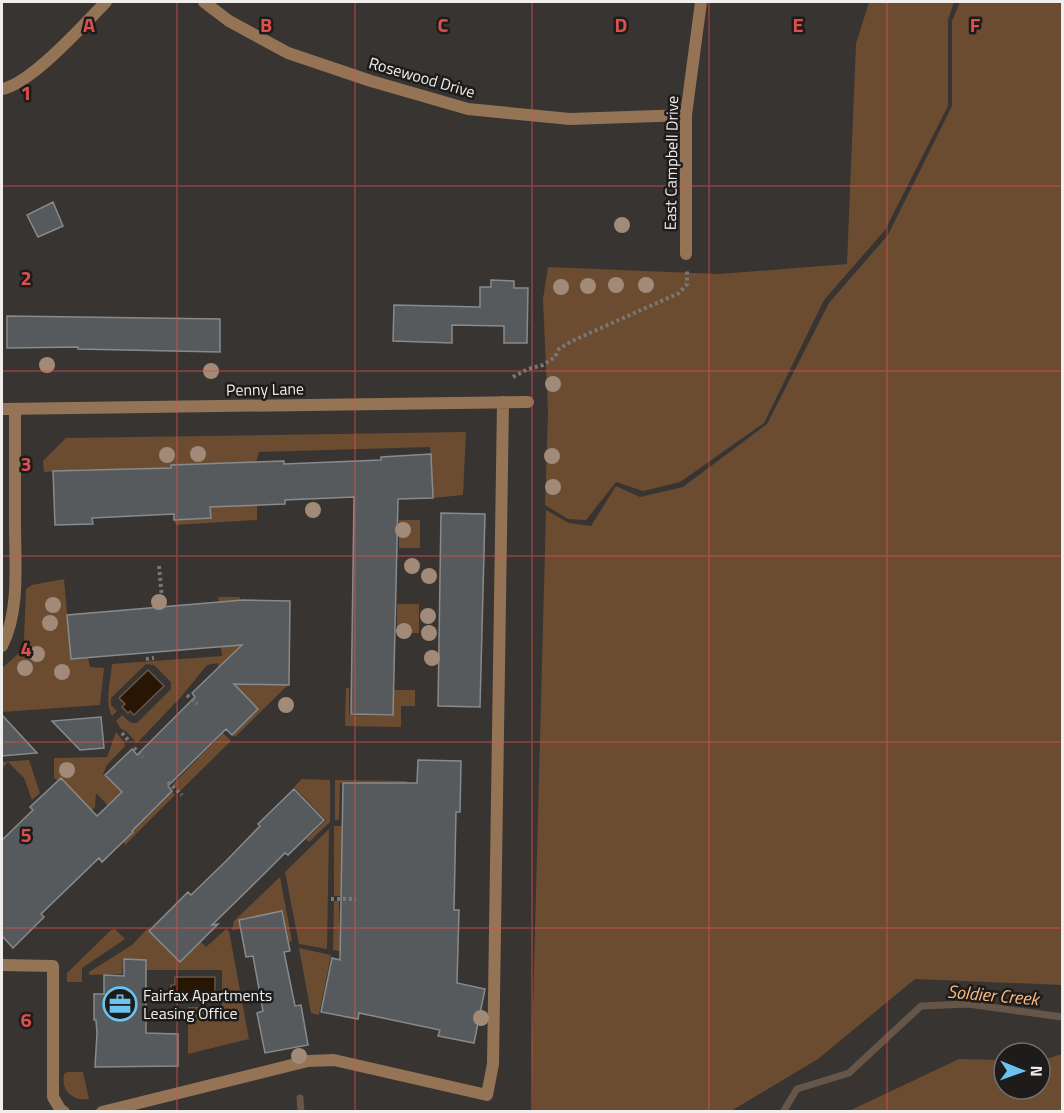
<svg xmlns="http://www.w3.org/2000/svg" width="1064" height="1113" viewBox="0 0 1064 1113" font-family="'Titillium Web',sans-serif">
	<rect width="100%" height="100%" fill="#373432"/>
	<path fill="#6b4c30" d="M869 2H954L948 20V106L885 230 824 300 764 423 680 482 643 491 616 482 586 520 568 519 545 505 548 412 543 299 548 267 719 274 847 264 856 44Z
		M960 2H1062V985L915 979 818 1059 731 1111H533L532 1046 546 510 569 523 591 526 616 486 640 497 683 487 767 424 829 303 888 235 952 106V21Z
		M466 432 463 495 433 498 430 447 259 452 256 462 230 463 232 506 257 505V520L176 525 174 520 211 518 208 463 172 465V481L165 468 97 471 91 484 90 469 44 472 43 461 66 438Z
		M399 520H420V548H399Z
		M64 579 71 659 88 658 90 667 104 668 100 705 2 712V668L18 654 24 640 26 589 32 585Z
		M218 597H240V659L288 685 235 737 232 735 258 708 218 667V663L207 665 180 698 137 743 126 731 121 729 116 721 122 715 131 723H137L171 689V682L154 665 146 664 111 698V705L117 711 112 716C104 702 111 680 112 664L222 656 221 647 233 646 231 602H219Z
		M397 604H419V633H397Z
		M346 688H349V715L393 716 394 690H415V706H401V727L345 726Z
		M116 732 124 742 125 746 107 765 103 774 146 817 172 791 175 795 125 845 123 841 133 832 96 793 95 807 91 811 61 778 58 781 54 778V758L107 757Z
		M223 733 231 741 180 791 173 784Z
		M29 760 40 793 32 800 24 778 8 762 2 769V762Z
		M302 779 330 780V822L309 842 306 839 326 820 294 787Z
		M335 780 407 781 408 813 395 783H340L339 820H335Z
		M334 826H343L342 896H334Z
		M329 829 327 949 299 944 285 872Z
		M280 877 292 941 289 942 283 911 239 920 240 929 232 930 234 921Z
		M334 901H339L340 940 395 941 403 963 333 950Z
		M148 928 180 962 201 942 206 947 226 929 229 931 249 1039 188 1054V1007H222V970H142V959H123L122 974 89 975V972L132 945Z
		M115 929 125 939 82 968V982H67V973L111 930Z
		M299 948 331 955 319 1015 311 1013Z
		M1062 1054V1111H849L959 1059 1004 1060V1089H1040V1061Z
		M67 1072H83L89 1099C72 1101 61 1091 64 1074Z"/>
	<path fill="#291503" stroke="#655649" stroke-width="1.5" d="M148 670 164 686 134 715 130 711 128 713 122 707 125 704 119 698Z
		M175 977H215V999H174V993H171V985H175Z"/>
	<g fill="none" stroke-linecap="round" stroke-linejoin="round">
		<path stroke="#655649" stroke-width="7" d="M300 1098 301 1112
			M783 1112 797 1089 849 1073 921 1006 968 1004 1062 1017"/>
	</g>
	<path fill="#575a5d" stroke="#878b8d" stroke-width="1.5" d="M53 202 63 226 38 237 27 215Z
		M491 280 514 281V288H528L527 343H504V326L452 325V343L393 341 394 305 480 307V287H491Z
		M7 316 220 319V352L78 349V347L7 348Z
		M431 454 433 498 398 499 393 715 351 714 354 497 285 500V504L210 507 211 518 174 520V514L92 518 93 524 55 525 53 471 171 468V465L284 461V464L381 460V457Z
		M441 513 485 514 480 707 438 706Z
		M243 600 290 601 289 685 234 684 258 709 232 735 226 729 168 786 172 791 132 831 133 832 102 862 99 858 41 914 44 917 13 948 2 936V840L33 810 30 807 61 778 97 816 122 792 105 775 132 749 137 755 195 697 192 693 242 645 71 659 67 615Z
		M2 715 37 753 2 756Z
		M101 717 104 748 80 750 52 721Z
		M418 760 461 761 460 812H456L454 910H459L457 983 485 989 474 1043 438 1036 440 1030 359 1013 358 1019 321 1012 332 958 340 960 343 783H417Z
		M294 789 324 820 288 855 285 853 264 874 212 925 218 924 180 962 149 931 188 892 191 895 226 861 260 826 258 824Z
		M282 911 290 951 284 952 295 1006 301 1005 308 1045 265 1053 257 1013 263 1011 253 956 246 957 239 920Z
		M124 959 146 960V1033L178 1034V1066L95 1067 97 1033 96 1020H94V994H104V975L124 976Z"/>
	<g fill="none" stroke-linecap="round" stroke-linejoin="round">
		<path stroke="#797674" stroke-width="4" stroke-dasharray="3 3" stroke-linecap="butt" d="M513 377 528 369 543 365 555 357 559 349 572 341 679 293 687 284V269
			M159 566 162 598
			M146 659 154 658
			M187 695 197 704
			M122 733 129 741
			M134 748 143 757
			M168 782 182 795
			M331 899H356"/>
		<path stroke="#957355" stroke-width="12" d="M204 2 229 21 288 53 371 81 468 109 570 119 686 115
			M2 89C31 84 84 24 106 2
			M686 254V115L701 2
			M2 409 528 402
			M2 646C20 611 15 564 15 524 15 486 15 447 15 409
			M2 965 53 966V1097L60 1109 64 1112
			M102 1112 308 1061 334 1060 487 1095 493 1064 503 402"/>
	</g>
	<g fill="#a18a77">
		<circle cx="622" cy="225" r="8"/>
		<circle cx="616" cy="285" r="8"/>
		<circle cx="646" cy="285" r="8"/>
		<circle cx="588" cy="286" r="8"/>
		<circle cx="561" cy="287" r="8"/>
		<circle cx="47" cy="365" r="8"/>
		<circle cx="211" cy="371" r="8"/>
		<circle cx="553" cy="384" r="8"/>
		<circle cx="198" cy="454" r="8"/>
		<circle cx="167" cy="455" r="8"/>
		<circle cx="552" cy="456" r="8"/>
		<circle cx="553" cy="487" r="8"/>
		<circle cx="313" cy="510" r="8"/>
		<circle cx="403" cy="530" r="8"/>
		<circle cx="412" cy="566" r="8"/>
		<circle cx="429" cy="576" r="8"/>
		<circle cx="159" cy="602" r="8"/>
		<circle cx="53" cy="605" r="8"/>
		<circle cx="428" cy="616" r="8"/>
		<circle cx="50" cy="623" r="8"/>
		<circle cx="404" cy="631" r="8"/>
		<circle cx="429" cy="633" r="8"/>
		<circle cx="37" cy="654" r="8"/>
		<circle cx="432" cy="658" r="8"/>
		<circle cx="25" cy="668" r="8"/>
		<circle cx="62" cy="672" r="8"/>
		<circle cx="286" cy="705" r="8"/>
		<circle cx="67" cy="770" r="8"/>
		<circle cx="481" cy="1018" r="8"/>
		<circle cx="299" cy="1056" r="8"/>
	</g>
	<path fill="none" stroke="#db504f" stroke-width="1.5" stroke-opacity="0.55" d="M177 2V1112M355 2V1112M532 2V1112M709 2V1112M887 2V1112M2 186H1062M2 371H1062M2 556H1062M2 742H1062M2 928H1062"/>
	<defs>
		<g id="office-ring" transform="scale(1.725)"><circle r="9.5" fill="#1d1c1b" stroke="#6ac3f1" stroke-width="1.5"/><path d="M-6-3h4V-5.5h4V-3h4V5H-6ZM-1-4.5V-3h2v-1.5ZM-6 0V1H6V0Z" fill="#6ac3f1"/></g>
	</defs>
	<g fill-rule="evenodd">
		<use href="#office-ring" x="120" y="1004"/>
	</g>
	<g text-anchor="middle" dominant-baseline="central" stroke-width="5" stroke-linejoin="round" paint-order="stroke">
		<g font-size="16" fill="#f0eeec" stroke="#1d1c1b">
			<text transform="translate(422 77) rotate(16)">Rosewood Drive</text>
			<text transform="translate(671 163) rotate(-89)">East Campbell Drive</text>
			<text transform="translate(265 389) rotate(-1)">Penny Lane</text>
		</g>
		<g font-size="16" fill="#f0eeec" stroke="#1d1c1b" text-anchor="start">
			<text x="143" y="995">Fairfax Apartments<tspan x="143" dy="18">Leasing Office</tspan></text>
		</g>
		<g font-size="18" font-style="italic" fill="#fcbc83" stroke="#1d1c1b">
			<text transform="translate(993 995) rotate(5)">Soldier Creek</text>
		</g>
	</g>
	<g font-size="20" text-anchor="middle" font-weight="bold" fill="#db504f" stroke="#1d1c1b" stroke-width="5" stroke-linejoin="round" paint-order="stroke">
		<text x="89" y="32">A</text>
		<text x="266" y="32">B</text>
		<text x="443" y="32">C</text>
		<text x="621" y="32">D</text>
		<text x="798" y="32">E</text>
		<text x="975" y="32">F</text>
		<text x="26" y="100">1</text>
		<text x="26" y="285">2</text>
		<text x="26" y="471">3</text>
		<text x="26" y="656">4</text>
		<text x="26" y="842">5</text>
		<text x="26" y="1027">6</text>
	</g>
	<rect width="1064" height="1113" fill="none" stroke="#f0eeec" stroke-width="6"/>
	<g transform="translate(1022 1071) rotate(91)"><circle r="28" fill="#1d1c1b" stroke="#71706f" stroke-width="1.5"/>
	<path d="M0-4.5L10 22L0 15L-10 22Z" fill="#6ac3f1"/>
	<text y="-9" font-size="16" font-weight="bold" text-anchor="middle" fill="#f0eeec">N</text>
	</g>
</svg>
